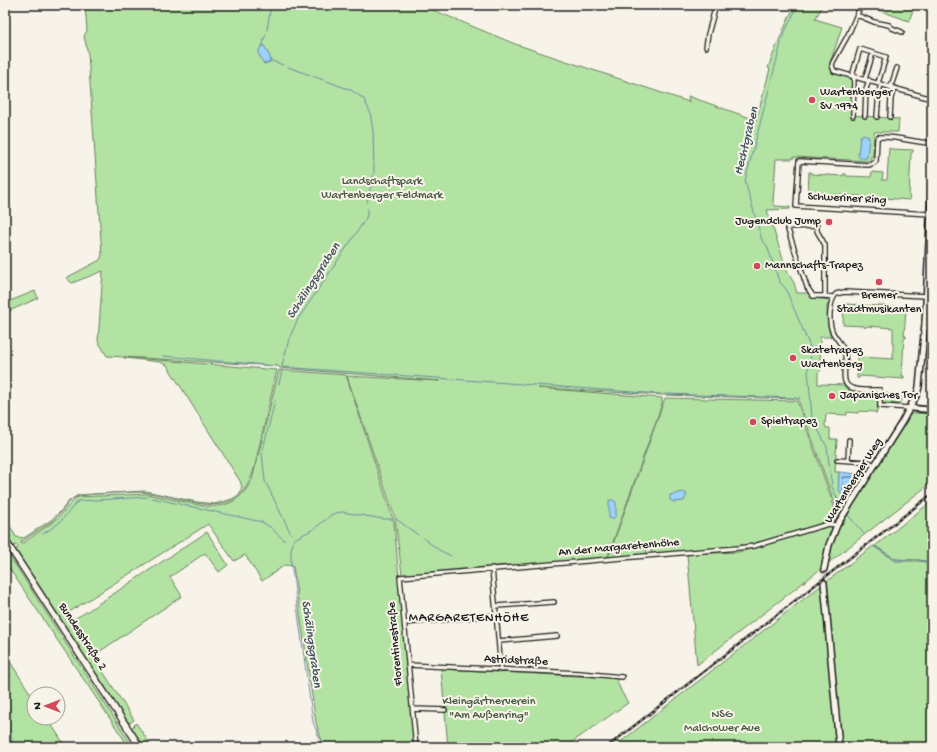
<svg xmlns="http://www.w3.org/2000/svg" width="937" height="752" viewBox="0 0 937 752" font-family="'Gochi Hand',sans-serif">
	<rect width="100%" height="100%" fill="#f7f3e8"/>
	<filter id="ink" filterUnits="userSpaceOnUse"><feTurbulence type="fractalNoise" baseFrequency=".025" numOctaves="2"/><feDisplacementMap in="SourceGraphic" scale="8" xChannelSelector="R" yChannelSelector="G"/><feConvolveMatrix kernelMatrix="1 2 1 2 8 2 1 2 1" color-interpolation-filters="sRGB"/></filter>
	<g filter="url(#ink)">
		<path fill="#b3e3a3" stroke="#688060" d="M85 5H421L515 44 689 102 688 96 756 120 770 69 768 68C776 46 785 26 795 5H823L815 19 842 27 830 63 832 73 851 77V80H854L852 115 899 119 898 132H874L873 156H871V160L869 161 793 157V159H776L773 202 775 206 790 207V209L767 210 787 271 794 283 797 293H809L812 298 831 300 829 304 827 305C827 317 827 326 831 337H820V347H821L820 359 821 360V370L818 373V384L846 385 859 391V393H868V391L875 392 878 394 877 412 876 414V412L859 411 858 413 847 412V415L826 414 825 425 826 428H830V439H837L835 472H839C839 488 835 490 850 499L841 513 837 510 798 399 662 395 538 388 662 398V404L608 556 606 558 402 575 395 518 347 376 440 381 280 368 278 366 107 356 98 341 103 271 72 283 66 278 100 260 102 255 88 54 84 36 87 31Z
			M864 5H915L909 21Z
			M889 148 891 149 913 150V152L911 153 909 197 910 198V200L845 195 844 196H842V195L810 193V194H808L809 172H811V174L843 176V174H846V176L871 177 872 172 883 173 882 180H887Z
			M35 291 38 298 5 313V303Z
			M844 303 846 304 878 306V305L908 308 907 310H906L904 335 906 336V338H904L902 376H904V379L860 376 859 378H857L858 356 861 357 893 359V328L867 326 865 328 864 326 843 325Z
			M124 357 277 370 254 469C237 527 190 498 149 493 138 491 126 493 115 493 103 494 91 494 79 496L72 499 54 520 21 542 22 544 57 519 72 502 78 497 147 494 204 506C228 508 240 501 252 480L279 370 346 375 394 522 414 747H324L316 723 293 566 285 565 262 581 245 555 234 561 208 524 66 614 70 621 83 614 207 532 228 565 219 572 205 553 170 577 182 596 93 656 134 720 130 723 127 721 16 550 18 547 17 545 13 546 5 533V517L16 537 24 538 51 520 60 512 69 501 78 495 145 491 197 502 215 504 232 499 239 495 242 487 240 481 167 365 160 362 124 358Z
			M886 392V394L902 395 903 393H907L899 404 884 403V405L882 404V395Z
			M665 398 797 401 836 512 834 521 745 546 653 554 651 552V546L648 545 646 554 608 558Z
			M915 413 932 414V482L827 564 832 543 840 523 909 415Z
			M932 501V562L919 560 896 559 875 546Z
			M829 526 832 527C832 540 822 554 822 568L697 665 687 554 740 552 820 528Z
			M873 546 896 561H919L932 563V747H614L818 588Z
			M5 549 133 747H129L5 562Z
			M5 654 34 699V718H47L66 747H5Z
			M441 669 616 678 621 691 628 703 565 747H448Z
			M136 723 152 747H144L132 728 133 726Z"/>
		<path fill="#9cd2fb" stroke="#6989a2" d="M262 45 265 47 271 59 270 62 264 64 258 53Z
			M864 134 869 137 867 158H860L858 155 860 136Z
			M839 472 859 474 863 477 849 499C835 492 839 486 839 472Z
			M683 492 687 494 684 501 674 502 670 500V495Z
			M609 500H613L616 502V515L613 519 609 518Z"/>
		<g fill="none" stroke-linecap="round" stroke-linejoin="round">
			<path stroke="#4f6575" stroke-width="1" d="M844 477H855L856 479 847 493 845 492 843 489Z"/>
			<path stroke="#6989a2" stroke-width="1" d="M267 30 271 5
				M263 46 264 39 266 35
				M269 60 283 65
				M288 67 351 90 364 99 370 112 373 131 374 172 367 202
				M791 302 786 289 779 281 767 246 762 240 745 181 783 36 798 5
				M792 304 811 349V355L808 370 812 418 827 447 832 487 843 510
				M163 356 276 366
				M282 366 289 339 298 319 357 232 366 218 368 209
				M282 367 661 394
				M279 384 282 370
				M665 394 796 398
				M798 398H800
				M275 401 262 453 265 481 291 534
				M152 498 262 522 270 527 285 541
				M847 514 864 534
				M396 519 418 535
				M43 534 59 523 78 501 148 497
				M423 538 439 550 451 556
				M874 546 895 560H913
				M918 560 932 563
				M5 726 11 734 13 747
				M323 747 313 722 291 562V550L294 539 314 529 331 515 335 513 342 512 383 519H393"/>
			<path stroke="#d6d3c9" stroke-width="5" stroke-dasharray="5 2.5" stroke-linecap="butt" d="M824 583V569"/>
			<g stroke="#1c1c1c" stroke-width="6">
				<path id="minor" d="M861 5 848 35 833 62 832 65 834 71 932 99
					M857 15 874 22 889 25 892 28 902 32
					M706 47 708 34 716 5
					M852 76 860 49 886 57 878 83
					M865 79 873 53
					M891 86 897 68
					M853 116 854 76
					M865 116 866 89 869 80
					M877 117 879 92 881 84
					M890 117 891 98 894 88
					M930 214 796 206 799 161 869 165 874 163 876 161 877 139 878 137H881C898 136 915 143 932 143
					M825 296H813L807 287 787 227 817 226V231L825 245V296L833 297
					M925 327 932 328
					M910 408 880 406V390C871 390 854 392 847 385 841 378 847 363 845 354 843 345 837 340 833 333 828 323 829 302 836 294L844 292 926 296
					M837 460 869 462 874 465
					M848 460 849 440
					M492 568 501 670
					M496 606 554 602
					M405 623 496 615
					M499 641 557 636
					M408 665 580 673 622 677
					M413 709 445 710
					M416 747 400 577 738 548 754 546 828 524 837 525"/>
			</g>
			<g stroke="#1c1c1c" stroke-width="8">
				<path id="tertiary" d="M910 408 932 410"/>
			</g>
			<g stroke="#1c1c1c" stroke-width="8">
				<path id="secondary" d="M932 48V60
					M824 569 829 545 837 525 902 422 917 394 919 387 925 323 932 182
					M824 583 839 747"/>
			</g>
			<g stroke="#1c1c1c" stroke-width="8">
				<path id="primary" d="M5 540 140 747"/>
			</g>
			<use href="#minor" stroke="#f7f3e8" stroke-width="3.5"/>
			<use href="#tertiary" stroke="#f7f3e8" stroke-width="4.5"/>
			<use href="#secondary" stroke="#f7f3e8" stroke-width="5"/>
			<use href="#primary" stroke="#f7f3e8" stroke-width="5.5"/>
			<g stroke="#1c1c1c" stroke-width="2.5">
				<path id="rail" d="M607 747 932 494"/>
			</g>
			<use href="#rail" stroke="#f7f3e8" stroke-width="1" stroke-dasharray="3" stroke-linecap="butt"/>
		</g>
	</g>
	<g fill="#d1495b" stroke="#f7f3e8" stroke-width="1.5">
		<circle cx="812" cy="100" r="4"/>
		<circle cx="829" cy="222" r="4"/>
		<circle cx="757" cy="266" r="4"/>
		<circle cx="879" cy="282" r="4"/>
		<circle cx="793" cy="358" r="4"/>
		<circle cx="832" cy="396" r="4"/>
		<circle cx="753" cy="422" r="4"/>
	</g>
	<g text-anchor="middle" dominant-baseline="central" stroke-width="4" stroke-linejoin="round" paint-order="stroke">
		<g font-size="12" fill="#1c1c1c" stroke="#f7f3e8" text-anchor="start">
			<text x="820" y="93">Wartenberger<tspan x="820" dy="14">SV 1974</tspan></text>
			<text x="821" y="222" text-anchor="end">Jugendclub Jump</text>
			<text x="765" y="266">Mannschafts-Trapez</text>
			<text x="879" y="296" text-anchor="middle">Bremer<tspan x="879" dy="14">Stadtmusikanten</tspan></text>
			<text x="801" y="351">Skatetrapez<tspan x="801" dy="14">Wartenberg</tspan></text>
			<text x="840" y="396">Japanisches Tor</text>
			<text x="761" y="422">Spieltrapez</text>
		</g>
		<g font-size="12" fill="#495844" stroke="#f7f3e8">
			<text x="382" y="182">Landschaftspark<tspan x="382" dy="14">Wartenberger Feldmark</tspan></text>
			<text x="489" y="702">Kleingärtnerverein<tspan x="489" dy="14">"Am Außenring"</tspan></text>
			<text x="722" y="715">NSG<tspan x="722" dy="14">Malchower Aue</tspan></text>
		</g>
		<g font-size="12" fill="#1c1c1c" stroke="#f7f3e8">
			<text transform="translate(847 199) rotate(3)">Schweriner Ring</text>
			<text transform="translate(854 481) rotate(-58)">Wartenberger Weg</text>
			<text transform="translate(619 548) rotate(-5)">An der Margaretenhöhe</text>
			<text transform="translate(82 637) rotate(57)">Bundesstraße 2</text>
			<text transform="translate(396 644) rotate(-95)">Florentinestraße</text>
			<text transform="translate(516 661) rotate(3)">Astridstraße</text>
		</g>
		<g font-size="13" font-style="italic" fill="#42535f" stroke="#f7f3e8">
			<text transform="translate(747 141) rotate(-76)">Hechtgraben</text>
			<text transform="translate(314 281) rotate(-57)">Schälingsgraben</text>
			<text transform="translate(311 644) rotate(82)">Schälingsgraben</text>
		</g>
		<g font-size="13" letter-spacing="1" fill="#1c1c1c" stroke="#f7f3e8">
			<text x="469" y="618">MARGARETENHÖHE</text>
		</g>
	</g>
	<rect width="937" height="752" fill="none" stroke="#f7f3e8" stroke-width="20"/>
	<rect x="10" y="10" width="917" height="732" fill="none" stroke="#1c1c1c" stroke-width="1.5" filter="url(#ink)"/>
	<g transform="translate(46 706) rotate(270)"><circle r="19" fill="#f7f3e8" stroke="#9f9d96"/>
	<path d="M0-3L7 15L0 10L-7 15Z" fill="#d1495b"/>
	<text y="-6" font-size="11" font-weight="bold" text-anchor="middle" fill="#1c1c1c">N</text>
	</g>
</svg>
